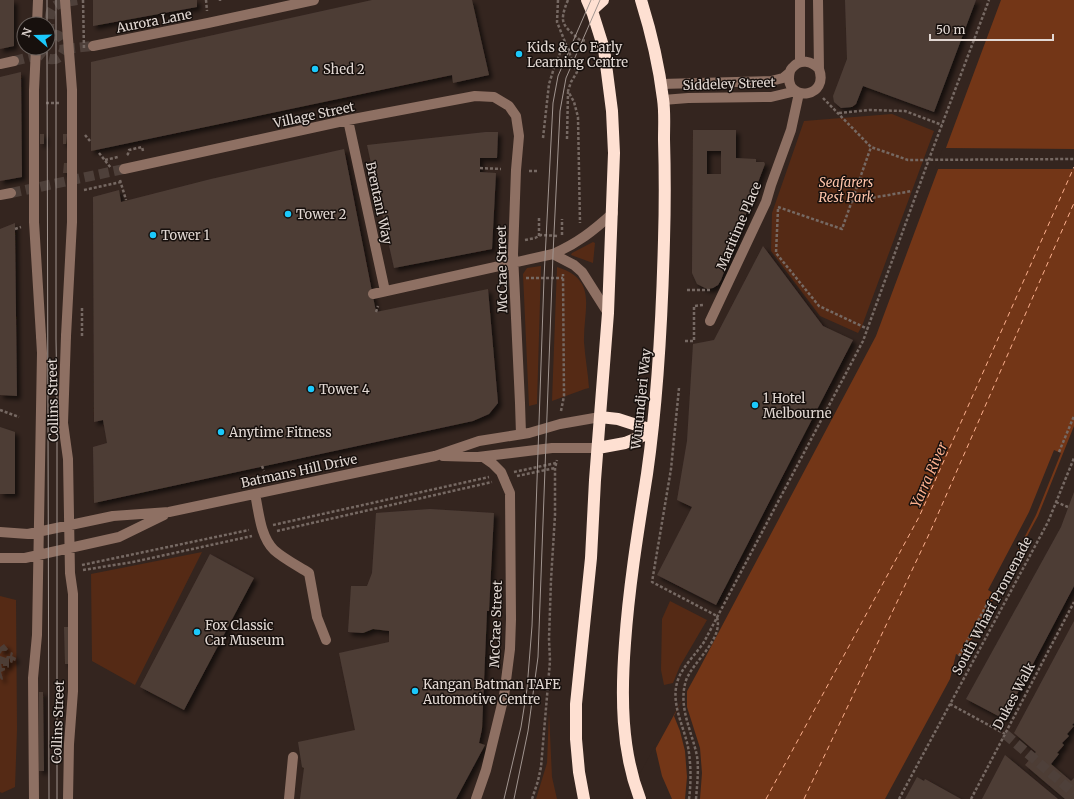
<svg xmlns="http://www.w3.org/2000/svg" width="1074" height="799" viewBox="0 0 1074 799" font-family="Merriweather,serif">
	<defs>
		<filter id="shadow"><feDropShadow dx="3.5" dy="3.5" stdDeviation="2" flood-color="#0009"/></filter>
	</defs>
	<rect width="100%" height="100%" fill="#34251f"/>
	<path fill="#552a15" d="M892 114 934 131 862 326 858 333 820 316 771 251 772 213 804 121Z
		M593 242 595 243 593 263 571 255 572 253Z
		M541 266 537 404 529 406 523 274 527 268Z
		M557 267C599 280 583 309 584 342 585 357 588 373 589 388L585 389 552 401Z
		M202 552 135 685 92 661 91 574Z
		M0 596 16 600 17 730 15 787 2 793 0 792Z
		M670 601 707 620 680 666 673 683 664 685 661 670 662 619Z
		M549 712 552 777 557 799H536L547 763Z"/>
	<path fill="#733617" d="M1001 0H1074V426L1038 516 962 657 956 654 950 679 885 799H628L697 673 876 336Z"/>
	<path fill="#34251f" d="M943 148 1074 149V169H935Z
		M1054 450 1061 453 1036 515 995 594 988 590 1029 512Z
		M687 690V707L700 748 702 773 700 799H685L687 777 685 751 680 731 674 716Z
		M655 746 662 776 672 799H626Z"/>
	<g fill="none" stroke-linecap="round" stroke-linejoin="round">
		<path stroke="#fbaf8d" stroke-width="1" stroke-dasharray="5 4" stroke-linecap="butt" d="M766 799 919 517 1074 167
			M804 799 931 530 1074 203"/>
	</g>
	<path fill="#4d3d36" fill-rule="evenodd" filter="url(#shadow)" d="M0 0H14V46L0 49Z
		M93 0H197V7L93 26Z
		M372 0H472L489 75 453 83 452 75 91 151V62Z
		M845 0H976L934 112 863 86 856 104 852 107 841 108 834 102 833 96 847 59Z
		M21 72 22 177 0 181V77Z
		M693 130H736V158L756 159V162H764L765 164 721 280 718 285 713 288 707 289 697 284 692 273ZM707 151H721V174H707Z
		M486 132H498L497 158H480V172L496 173 492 249 394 268 367 145Z
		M40 134H44V144H40Z
		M63 134H67L66 144H63Z
		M344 149 376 312 488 289 498 403 489 414 473 421 94 503 93 447 107 443 103 420 94 422 93 197 119 190 121 202 211 179Z
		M64 163H67V173H63Z
		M15 223V229L17 396 0 395V229Z
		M763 246 823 326 853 340 716 605 657 575 692 507 677 500 687 441 693 344 714 340Z
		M0 427 15 432V494H0Z
		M1074 492V586L1004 719 966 699 1061 527Z
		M430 509 494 513 489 611H487L482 729 479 743 485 745 456 799H300L304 768 302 767 298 742 355 730 339 653 389 642V631L373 629 363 633 348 632 351 586H367L372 573 376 513Z
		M210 554 254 578 184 710 140 687Z
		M1074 621V723L1072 725 1074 726 1067 734 1069 736 1062 743 1064 745 1057 753 1059 754 1051 764 1071 781 1074 778V799H1065L1025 765 1036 752 1014 733Z
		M64 627H68V664H65Z
		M4 644 8 649 6 651H2L0 654V647Z
		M11 652 13 653 12 656 16 658 15 661 13 660 12 663 10 662V659L9 658V667L8 668 7 666H3V664H1L2 668H5V670L1 672 3 679 2 680 0 678V656L6 658 7 656H10Z
		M39 692H43L44 771H39Z
		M1005 755 1058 799H982Z
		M917 777 924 781 925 779 961 799H905Z"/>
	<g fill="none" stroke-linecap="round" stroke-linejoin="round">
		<path stroke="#4e403a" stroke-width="10" stroke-dasharray="10 5" stroke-linecap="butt" d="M49 34C50 6 48 5 77 0
			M40 48C41 54 44 58 50 59 69 62 70 30 48 35
			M65 49 93 46
			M14 61 42 54
			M11 193 124 169
			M1005 734 1074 793"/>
		<path stroke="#766963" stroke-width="2.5" stroke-dasharray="3 2" stroke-linecap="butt" d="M206 0 207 11
			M220 0V1
			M558 0 557 22 577 72 571 82 568 91 574 102 578 117 580 223
			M568 0C558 24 563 25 581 41L587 40
			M823 98 871 147 908 160 1074 159
			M46 103H59
			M839 113 869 110 905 111 942 125
			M85 135 90 141
			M543 138 549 84 554 68 565 41
			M567 139 568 92
			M99 153 111 168
			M127 155 128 154 129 150 142 147 143 151
			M105 160 118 157
			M480 168 501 169
			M529 171H538
			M120 180 126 200
			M84 190 121 182
			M853 201 912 191
			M778 207 842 229 871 147
			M778 209 776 253 819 306 868 329
			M15 229 21 227
			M562 235V219
			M539 236V217
			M525 240 535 238 541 235 559 236
			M526 278H563
			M687 290H710
			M376 312 378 306
			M685 341H694V306L703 305
			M679 388 671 469 652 582 717 616
			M0 410 19 417
			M561 411 564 396 563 274
			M1059 452 1074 416
			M262 466 264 471
			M514 472 556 463
			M517 476 555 468
			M1056 502 1068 507
			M273 525 489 477
			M277 531 492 482
			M82 565 249 530
			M83 570 133 562 252 536
			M959 656 993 593
			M950 704 1005 734
			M532 799 538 781 541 767 550 661 549 639 551 580 555 515V468L557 460
			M689 799C691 784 691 768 689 753 686 728 668 703 679 677 685 664 696 654 704 642L863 341 929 159 989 0
			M696 799C697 785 699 771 697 756 692 732 679 709 685 684 689 664 724 641 717 617
			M899 799 1048 522 1074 458
			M971 799 1074 602"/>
		<path stroke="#8e7063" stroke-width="10" d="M818 0 819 69C829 97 790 102 789 79 789 75 789 71 792 68 800 58 812 61 819 69
			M37 24 38 0
			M93 46 208 23 314 0
			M800 62V0
			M0 64 14 61
			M661 84 771 81 783 78 789 73
			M663 100 688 98 771 97 796 91
			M348 120 385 291
			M124 169 348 120 475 96 494 97 509 106 516 116 519 136 516 170 513 254 520 403 521 434
			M0 195 11 193
			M553 254 574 265 582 272 608 313
			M373 294 553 254C578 243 593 231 613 213
			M710 321 766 202 771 185 791 130 799 93
			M66 336 63 423 68 459 70 573 73 594V691L69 744 68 799
			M443 456 478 457 552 448H598
			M255 494C259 512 260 536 274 550 284 559 298 566 309 573L317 617 326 640
			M0 532 28 534 113 516 169 512 435 456 479 441 529 433 560 424 600 417
			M0 558H25L119 537 164 515
			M34 799 33 678 37 635 42 353 41 336
			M289 799 293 757
			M476 799 486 770 504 696 510 649 511 619 510 493 501 472 493 464 483 457"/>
		<path stroke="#fee0d2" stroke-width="12" d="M592 10 603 0
			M600 417 618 419 652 430
			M598 448 625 443 652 432
			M584 799 579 772 576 739V704L591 558 595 480 608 313 614 153 612 111 604 49 593 14 587 0
			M640 799C621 750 621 695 625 643 629 586 638 531 647 474 658 397 662 319 664 240 665 207 665 173 664 139 664 126 665 112 663 99 659 66 651 32 641 0"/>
		<path stroke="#a19590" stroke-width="1" d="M56 0V339L57 402V799
			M47 24V0
			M47 48 49 799
			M504 799 521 727 527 689 532 626 544 278 553 103 558 76 591 0
			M514 799 528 731 538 657 553 254 560 111 566 78 600 0"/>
		<path stroke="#766963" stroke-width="2.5" stroke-dasharray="3 2" stroke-linecap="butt" d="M83 0 84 49
			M82 336V308"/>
		<path stroke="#8e7063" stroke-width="10" d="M65 0 72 90V222L66 336
			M36 48 34 90V222L41 336"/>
	</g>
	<g fill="#1bc9fc" stroke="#17100d" stroke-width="1.5">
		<circle cx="519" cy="54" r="4"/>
		<circle cx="315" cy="69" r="4"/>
		<circle cx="288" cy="214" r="4"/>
		<circle cx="153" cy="235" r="4"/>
		<circle cx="311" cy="389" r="4"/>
		<circle cx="755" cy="405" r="4"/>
		<circle cx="221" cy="432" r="4"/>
		<circle cx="197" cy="632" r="4"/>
		<circle cx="415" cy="691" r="4"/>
	</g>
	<g text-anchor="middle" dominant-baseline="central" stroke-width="3" stroke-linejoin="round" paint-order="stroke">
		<g font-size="13" fill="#e2d8d3" stroke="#17100d">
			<text transform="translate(154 21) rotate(-11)">Aurora Lane</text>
			<text transform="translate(729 84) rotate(-2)">Siddeley Street</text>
			<text transform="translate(314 115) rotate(-12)">Village Street</text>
			<text transform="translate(379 203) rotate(78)">Brentani Way</text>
			<text transform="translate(739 226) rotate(-67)">Maritime Place</text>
			<text transform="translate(502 269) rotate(-91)">McCrae Street</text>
			<text transform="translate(641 399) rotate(-84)">Wurundjeri Way</text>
			<text transform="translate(53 400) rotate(-91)">Collins Street</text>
			<text transform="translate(299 471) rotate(-12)">Batmans Hill Drive</text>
			<text transform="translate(992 606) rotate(-62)">South Wharf Promenade</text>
			<text transform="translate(496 624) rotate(-88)">McCrae Street</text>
			<text transform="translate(1014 696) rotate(-62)">Dukes Walk</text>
			<text transform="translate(58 722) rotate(-88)">Collins Street</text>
		</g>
		<g font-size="13" fill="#e2d8d3" stroke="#17100d" text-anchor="start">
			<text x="527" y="47">Kids &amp; Co Early<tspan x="527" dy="15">Learning Centre</tspan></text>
			<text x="323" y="69">Shed 2</text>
			<text x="296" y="214">Tower 2</text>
			<text x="161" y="235">Tower 1</text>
			<text x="319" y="389">Tower 4</text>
			<text x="763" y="398">1 Hotel<tspan x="763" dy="15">Melbourne</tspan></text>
			<text x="229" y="432">Anytime Fitness</text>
			<text x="205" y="625">Fox Classic<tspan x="205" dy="15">Car Museum</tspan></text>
			<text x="423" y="684">Kangan Batman TAFE<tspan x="423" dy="15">Automotive Centre</tspan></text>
		</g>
		<g font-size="13" font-style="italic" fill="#fdc3a9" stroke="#17100d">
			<text x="846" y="182">Seafarers<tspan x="846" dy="15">Rest Park</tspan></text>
		</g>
		<g font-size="14" font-style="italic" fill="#fbaf8d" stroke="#17100d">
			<text transform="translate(929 475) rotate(-66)">Yarra River</text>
		</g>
	</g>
	<g transform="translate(36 36) rotate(290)"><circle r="19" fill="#17100d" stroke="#68605c"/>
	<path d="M0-3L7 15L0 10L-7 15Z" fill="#1bc9fc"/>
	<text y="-6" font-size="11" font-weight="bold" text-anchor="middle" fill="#e2d8d3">N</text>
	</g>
	<path d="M930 34v6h123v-6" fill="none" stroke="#e2d8d3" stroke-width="2"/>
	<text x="936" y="34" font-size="12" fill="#e2d8d3" stroke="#17100d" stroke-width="3" paint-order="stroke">50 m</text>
</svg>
